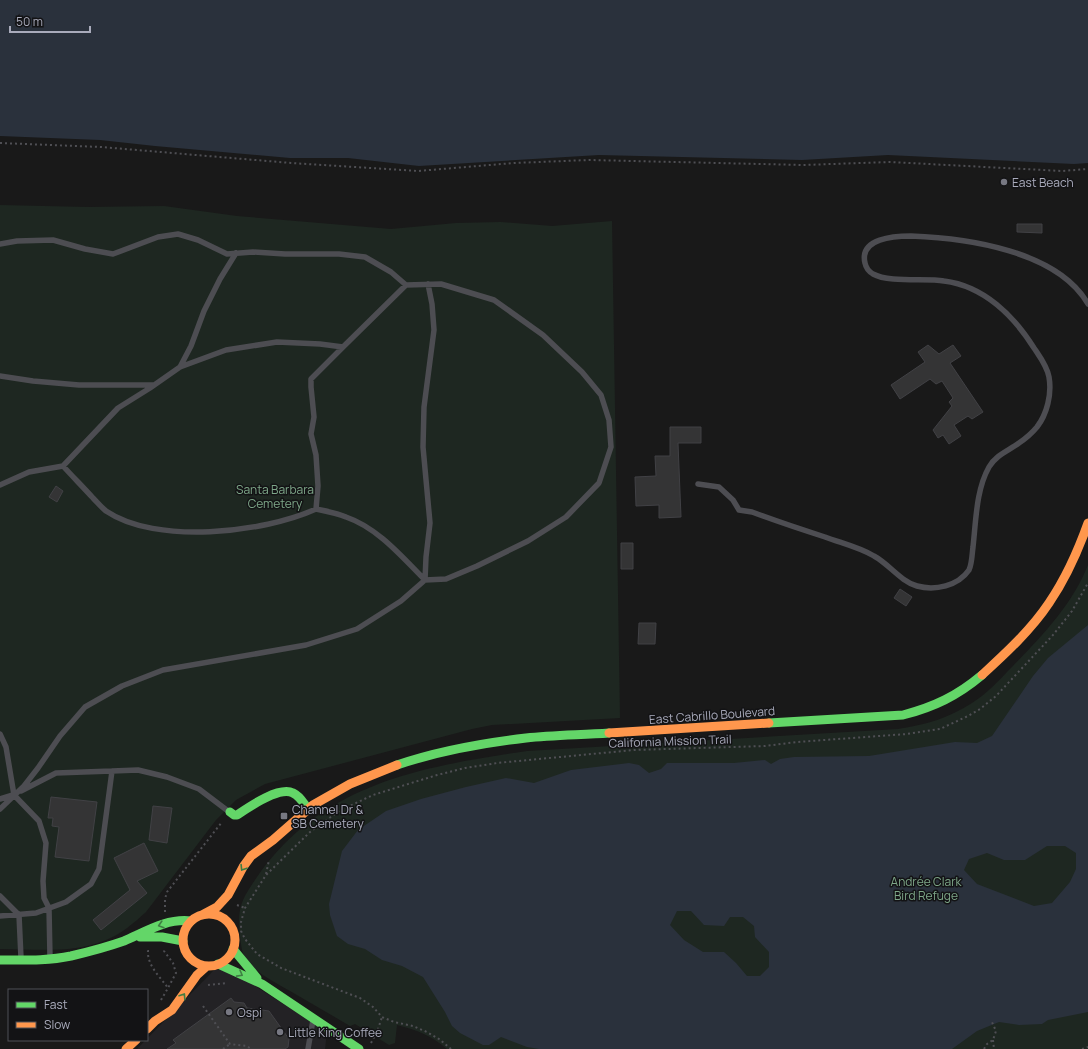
<svg xmlns="http://www.w3.org/2000/svg" width="1088" height="1049" viewBox="0 0 1088 1049" font-family="Manrope,sans-serif">
	<rect width="100%" height="100%" fill="#191919"/>
	<path fill="#232225" d="M214 970H230L327 1032 325 1049H137Z"/>
	<path fill="#1e2721" d="M0 205 88 207 164 206 237 216 391 229 456 223 501 222 552 226 612 221 620 718 492 725 472 729 265 784 236 800 216 820 146 912C134 923 121 934 106 940 73 954 35 949 0 949Z
		M1088 565V1049H447C432 1036 417 1030 397 1025L395 1043 389 1045 355 1024 350 1026C330 1014 310 1003 290 991 276 983 252 971 245 957 241 951 241 942 240 936 237 908 241 900 257 877 323 783 420 767 527 751L898 729C925 725 949 718 972 703 987 694 1000 679 1012 667 1042 636 1072 605 1088 565Z"/>
	<path fill="#2a313c" fill-rule="evenodd" d="M0 0H1088V163L1074 164 888 155 802 160 599 155 419 166 348 158H290L155 146 100 140 0 136Z
		M1088 625V1012L1048 1020 1042 1024 1019 1025 999 1022 977 1031 952 1049H539L527 1047 501 1037 489 1045H483L460 1033 452 1026 445 1012 423 977 402 966 382 960 365 949 348 944 337 936 330 915 329 904 342 851 358 830 386 811 421 799 466 787 506 778 534 783 571 770 629 763 639 765 649 773 661 769 667 763H734L765 760 771 764 780 759 794 757 869 756 955 742 977 743 992 736 1033 676 1048 658ZM1047 846H1065L1076 853V869L1070 882 1052 903 1034 906 977 884 964 870 969 859 987 853 1004 860H1025ZM677 911H691L704 925 724 926 730 917H743L754 926 755 937 769 952V967L760 976H747L736 963 724 952H703L684 940 670 925Z"/>
	<path fill="#343435" stroke="#414145" d="M1017 224H1042V233L1017 232Z
		M928 345 939 354 953 345 961 356 950 363 983 412 972 419 968 416 954 425 961 436 949 444 943 435 938 438 933 430 952 406 949 402 953 398 942 381 936 384 930 379 900 399 891 385 925 362 918 352Z
		M670 427H701V443H678L681 517 659 518V505L636 506 635 477 656 476 655 456H670Z
		M56 486 63 491 57 502 49 497Z
		M621 543H633V569H621Z
		M900 589 912 597 906 606 894 598Z
		M639 623H656L655 644H638Z
		M51 797 97 802 89 861 55 857 59 827 52 826 53 818H48Z
		M153 806 172 808 167 843 149 840Z
		M144 843 158 871 137 881 147 893 101 930 93 920 130 890 114 858Z
		M231 998 234 1002 244 1003 247 1008 269 1011 289 1039 288 1047 285 1049H167L176 1043 173 1040Z"/>
	<g fill="none" stroke-linecap="round" stroke-linejoin="round">
		<path stroke="#4f4f54" stroke-width="2" stroke-dasharray="2 3" stroke-linecap="butt" d="M0 143 101 147 291 163 418 171 514 163 589 160 803 165 890 162 1062 171 1088 169
			M266 874 269 860
			M237 905 245 908
			M165 912V899L167 892 222 822
			M149 951H148C147 965 160 977 168 988L176 973 173 963 164 951V949
			M208 985 227 983
			M161 1000 168 988
			M203 1006 230 1044 247 1046 251 1049
			M993 1040 994 1049
			M371 1043 377 1032 382 1017
			M223 1049 230 1044
			M451 1049 439 1039 427 1032 413 1026 394 1022 382 1017 373 1007 360 998 281 968 257 954 245 939 241 931V922L245 908 266 875 310 832 339 811 373 795 437 775 465 768 497 763 634 750 765 746 797 742 907 734 940 729 968 716 980 709 996 696 1053 635 1072 611 1088 583
			M984 1049 987 1044 993 1040 996 1031 991 1020
			M1082 1049 1088 1047"/>
		<path stroke="#4d4d52" stroke-width="5.5" d="M0 244 17 241 53 240 85 249 113 254 158 237 178 234 198 240 227 254 253 252 285 254H339L365 257 391 272 406 285
			M180 367 191 346 204 311 220 279 236 253
			M0 376 33 381 79 385H154
			M63 466C73 477 83 487 93 498 97 502 101 507 106 511 156 545 263 533 316 509L318 486 316 455 311 434 314 417 311 387V379L343 347
			M698 484 719 487 733 500 739 510 752 512C776 521 800 529 825 537 841 543 859 547 874 556 889 564 900 581 917 586 935 591 958 586 969 570 972 564 972 554 973 547 976 521 976 490 989 467 996 455 1008 451 1019 443 1025 439 1032 433 1037 427 1047 414 1052 394 1049 377 1047 366 1040 357 1034 348 1014 316 984 286 944 281 926 278 889 283 873 274 868 271 866 268 865 263 859 238 895 236 911 236 967 238 1058 251 1088 304
			M0 485 29 472 63 466 118 408 150 388 180 367 226 350 277 342 320 344 343 347 406 285 441 284 494 300 543 335 582 372 601 395 609 420 611 447 599 483 566 517 528 541 477 566 446 579 425 580 401 601 357 629 306 645 163 670 122 686 85 707 60 736 38 768 24 786 0 809
			M316 509C326 511 337 513 346 517 378 528 402 557 425 580L426 557 430 523 423 447 424 407 434 330 432 304 428 284
			M0 734 6 747 14 795 39 821 46 843 43 881 44 898 49 908 50 958
			M21 791 56 773 112 771
			M0 799 13 795
			M0 896 19 915 21 958
			M0 916 36 913 66 902 91 884 99 869 112 771 138 770 167 777 199 789 228 811
			M308 1049 313 1020"/>
		<path stroke="#63d668" stroke-width="9" d="M769 723 903 715C934 707 957 696 982 675
			M397 765C438 751 483 743 526 738 553 735 581 735 609 733
			M230 812 234 815H237C249 807 279 786 293 793 300 796 304 804 308 809
			M140 937H162L183 941
			M233 949 257 978
			M0 960C24 960 47 961 71 956 88 952 107 947 124 941 145 932 167 918 191 921
			M218 964 262 984 359 1049"/>
		<path stroke="#ff974d" stroke-width="9" d="M982 675C1005 654 1031 630 1049 603 1066 578 1078 551 1088 523
			M609 733 769 723
			M183 940a26 26 0 1 1 52 0a26 26 0 1 1-52 0Z
			M202 915 217 907 228 895 243 867 251 856 273 840 313 805 350 784 397 765
			M147 1029 155 1021 172 1010 197 975 207 966
			M126 1049 136 1040"/>
	</g>
	<defs><path id="oneway-chevron" d="M-2-3.5L2.5 0L-2 3.5" fill="none" stroke-width="1.6" stroke-linecap="round" stroke-linejoin="round"/></defs>
	<g stroke="#3f7e43">
		<use href="#oneway-chevron" transform="translate(243 868) rotate(122)"/>
		<use href="#oneway-chevron" transform="translate(161 925) rotate(163)"/>
		<use href="#oneway-chevron" transform="translate(240 974) rotate(29)"/>
		<use href="#oneway-chevron" transform="translate(183 996) rotate(-57)"/>
	</g>
	<g fill="#777882" stroke="#131315" stroke-width="1.5">
		<circle cx="1004" cy="182" r="4"/>
		<rect x="280" y="812" width="8" height="8" rx="2"/>
		<circle cx="229" cy="1012" r="4"/>
		<circle cx="280" cy="1032" r="4"/>
	</g>
	<g text-anchor="middle" dominant-baseline="central" stroke-width="3" stroke-linejoin="round" paint-order="stroke">
		<g font-size="12" fill="#a9abbb" stroke="#131315" text-anchor="start">
			<text x="1012" y="182">East Beach</text>
			<text x="292" y="809">Channel Dr &amp;<tspan x="292" dy="14">SB Cemetery</tspan></text>
			<text x="237" y="1012">Ospi</text>
			<text x="288" y="1032">Little King Coffee</text>
		</g>
		<g font-size="12" fill="#7ea789" stroke="#131315">
			<text x="275" y="489">Santa Barbara<tspan x="275" dy="14">Cemetery</tspan></text>
			<text x="926" y="881">Andrée Clark<tspan x="926" dy="14">Bird Refuge</tspan></text>
		</g>
		<g font-size="12" fill="#a9abbb" stroke="#131315">
			<text transform="translate(712 715) rotate(-4)">East Cabrillo Boulevard</text>
			<text transform="translate(670 741) rotate(-2)">California Mission Trail</text>
		</g>
	</g>
	<rect x="8" y="989" width="140" height="52" fill="#131315" stroke="#4f5057"/>
	<rect x="16" y="1002" width="20" height="6" fill="#63d668" stroke="#4f5057"/>
	<text x="44" y="1009" font-size="12" fill="#a9abbb">Fast</text>
	<rect x="16" y="1022" width="20" height="6" fill="#ff974d" stroke="#4f5057"/>
	<text x="44" y="1029" font-size="12" fill="#a9abbb">Slow</text>
	<path d="M10 26v6h80v-6" fill="none" stroke="#a9abbb" stroke-width="2"/>
	<text x="16" y="26" font-size="12" fill="#a9abbb" stroke="#131315" stroke-width="3" paint-order="stroke">50 m</text>
</svg>
